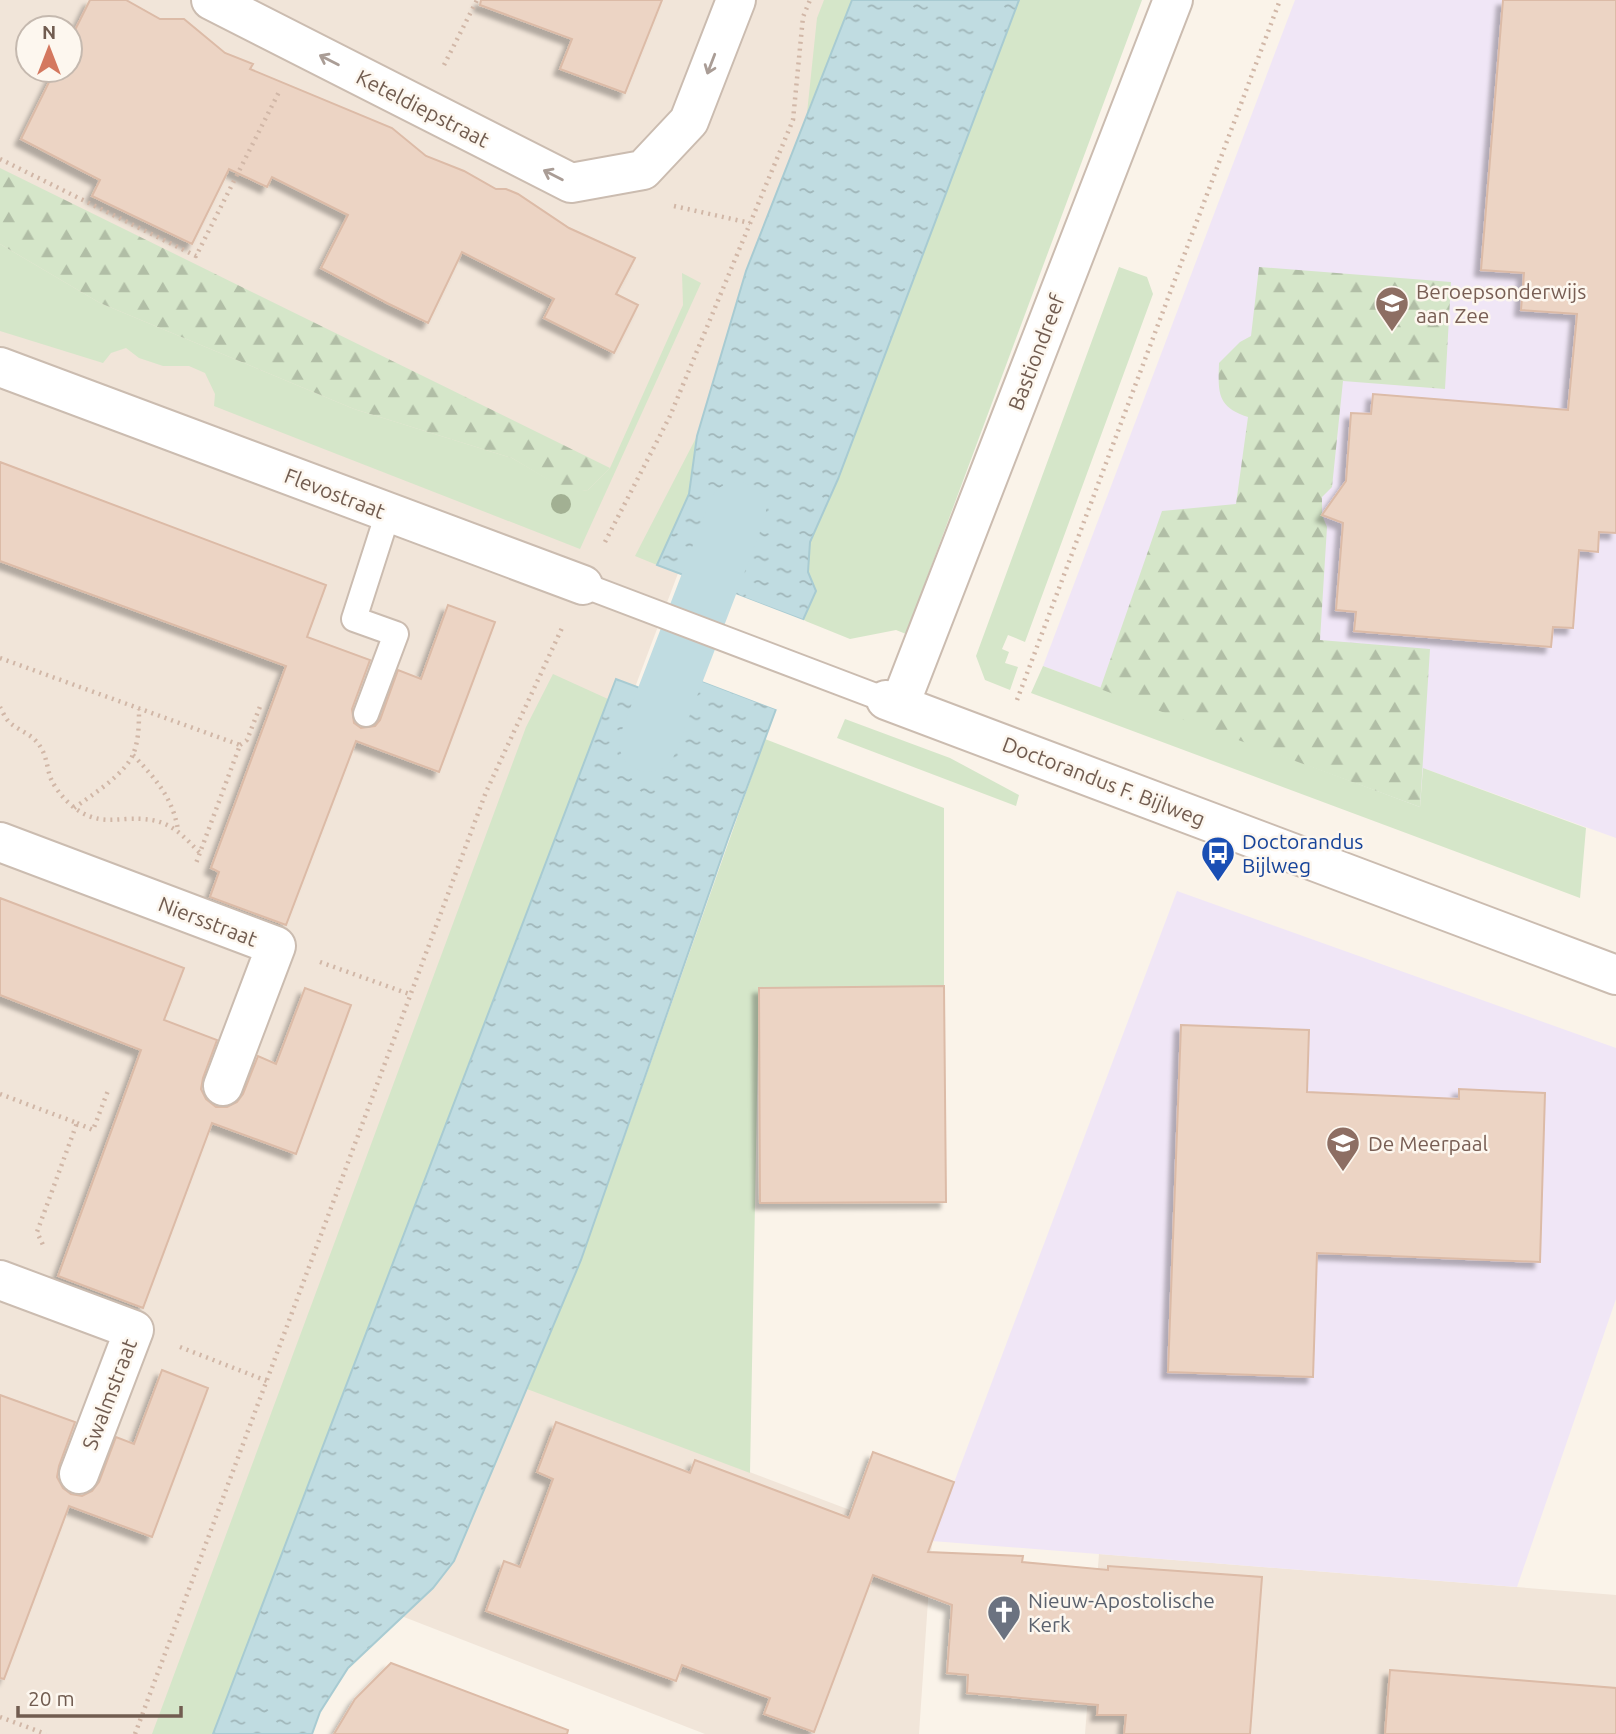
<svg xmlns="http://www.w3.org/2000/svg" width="1616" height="1734" viewBox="0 0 1616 1734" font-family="Ubuntu,sans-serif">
	<defs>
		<pattern id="forest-firs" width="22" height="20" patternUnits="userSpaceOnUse" patternTransform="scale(1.75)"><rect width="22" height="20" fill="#d5e6c9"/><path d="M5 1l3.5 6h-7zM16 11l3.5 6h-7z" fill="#b1bea6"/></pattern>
		<pattern id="water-ripples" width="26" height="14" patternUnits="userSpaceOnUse" patternTransform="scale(1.75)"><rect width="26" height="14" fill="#c0dce1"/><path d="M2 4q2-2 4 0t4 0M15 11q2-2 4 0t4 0" fill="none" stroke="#a0b6b9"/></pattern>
		<filter id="shadow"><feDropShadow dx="-6" dy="6" stdDeviation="2" flood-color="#0004"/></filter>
	</defs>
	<rect width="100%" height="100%" fill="#faf3e9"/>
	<path fill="#f1e5d9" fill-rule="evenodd" d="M0 0H898L691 539 390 1336 932 1541 919 1734H705L296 1575 237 1734H0ZM28 28H70V70H28Z
		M1099 1554 1616 1595V1734H1085Z"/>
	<path fill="#f0e6f6" d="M1295 0H1616V838L1423 768 1420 807 1043 666Z
		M1177 891 1616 1048V1299L1517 1587 932 1541Z"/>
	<path fill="#d5e6c9" d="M824 0H852L807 113 817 18Z
		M1019 0H1142L906 634 896 630 850 639 803 620 816 591 808 572 810 542 838 479Z
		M0 244 100 303 354 409 512 458 570 492 588 490 610 468 683 305 682 273 701 283 580 549 214 406 215 394 205 373 189 366H163L139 358 126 348 111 353 103 363 0 331Z
		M1119 267 1147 277 1153 294 1025 642 1008 635 1002 649 1009 652 1005 663 1018 667 1010 690 985 680 976 656Z
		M697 436 690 494 657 565 635 556Z
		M1043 666 1420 807 1423 768 1586 828 1580 898 1031 693Z
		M553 674 608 699 598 727 213 1734H152L526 727Z
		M845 719 950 758 1019 795 1016 806 837 738Z
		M765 739 944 808V986L759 988 750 1473 527 1389 581 1260Z"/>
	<path fill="url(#forest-firs)" d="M0 168 610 468 588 490 570 493 512 458 354 409 100 303 0 244Z
		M1259 267 1451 282 1445 389 1343 381 1332 487 1322 497V515L1327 527 1320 640 1430 649 1420 807 1100 689 1162 511 1236 504 1248 417C1217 407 1218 393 1219 363L1240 342 1251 336Z"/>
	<path fill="url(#water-ripples)" stroke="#a8cbd2" stroke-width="2" d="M852 0H1019L838 479 810 542 808 572 816 591 803 620 657 565 689 494 697 436 746 271Z
		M663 666 776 709 728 839 581 1260 454 1561 433 1588 348 1668 320 1712 312 1734H213L616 679 653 693Z"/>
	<path fill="#faf3e9" d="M686 575 803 620 806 621 801 623 685 578Z
		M664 663 777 706 778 710 660 665Z"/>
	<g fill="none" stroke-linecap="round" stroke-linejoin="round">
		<path stroke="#c0dce1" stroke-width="58" d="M648 743 737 511"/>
	</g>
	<path fill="#ecd4c4" stroke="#dcbba7" stroke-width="2" filter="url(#shadow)" d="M90 0H126L160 19H184L225 53 253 64 250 69 392 128 426 156 464 171 496 189H506L518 194 569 228 635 258 616 294 638 305 614 353 544 318 554 299 462 252 428 323 387 303 321 268 348 215 272 177 267 187 229 169 192 244 92 196 100 180 21 139 55 70H70V40Z
		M481 0H662L625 93 560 69 572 39 480 5Z
		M1503 0H1616V533L1599 532 1598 552 1579 550 1573 628 1553 627 1551 647 1354 631 1356 612 1336 610 1343 523 1322 515 1346 481 1351 413 1371 414 1373 394 1568 410 1577 314 1521 310 1524 273 1481 270Z
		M0 462 326 585 307 637 370 660 352 709 354 723 361 728 375 726 380 720 398 670 421 679 448 605 495 622 439 772 356 741 286 925 210 897 219 872 211 868 286 666 0 561Z
		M0 898 184 968 164 1020 217 1040 203 1078 201 1089 206 1099 216 1107H227L237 1102 243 1094 258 1056 276 1064 305 988 351 1005 296 1154 212 1123 143 1308 58 1276 141 1050 0 995Z
		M944 986 946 1202 760 1203 759 988Z
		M1181 1025 1309 1030 1307 1092 1459 1099V1089L1545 1093 1540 1262 1317 1253 1313 1377 1168 1372Z
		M162 1370 208 1388 152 1537 69 1506 4 1679 0 1678V1395L75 1422 59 1466 57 1477 63 1488 71 1494 82 1496 92 1491 99 1482 116 1437 134 1444Z
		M556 1422 690 1473 695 1460 849 1518 873 1452 954 1482 928 1552 1023 1556 1022 1562 1108 1570V1566L1262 1577 1250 1734H1124L1126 1715H1097L1098 1705 967 1693 968 1675 947 1673 952 1605 873 1575 814 1732 764 1714 770 1698 682 1665 676 1681 486 1611 504 1561 520 1567 553 1479 537 1472Z
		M391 1663 568 1730 567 1734H334L355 1699Z
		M1390 1670 1616 1688V1734H1385Z"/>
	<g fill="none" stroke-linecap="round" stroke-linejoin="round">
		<g stroke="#cbbcb0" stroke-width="28">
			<path id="lane" d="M583 585 886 700
				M366 714 396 634 354 619 388 513"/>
		</g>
		<g stroke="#cbbcb0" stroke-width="42">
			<path id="street" d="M211 0 571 183 643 170 689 121 736 0
				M0 367 583 585
				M886 700 1616 975
				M900 704 1173 0
				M0 842 276 946 223 1086
				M0 1280 134 1330 79 1474"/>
		</g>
		<path stroke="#d1b7a7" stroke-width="4.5" stroke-dasharray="2 5" stroke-linecap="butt" d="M444 65 477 0
			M0 159 196 256 280 90
			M674 206 750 223
			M605 542 670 416 793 120 803 17 810 0
			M0 658 240 745 195 866
			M1017 700 1280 0
			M0 707C2 711 5 717 8 721 18 731 34 734 41 748 47 757 47 769 51 779 58 794 73 810 89 816 101 821 113 820 126 819 165 817 175 827 200 853
			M240 745 247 740 261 704
			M133 755C155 778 173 798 178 830
			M74 808C92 795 127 773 134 752 139 738 139 723 139 709
			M320 962 412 995
			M0 1094 77 1123 37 1232 43 1245
			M77 1123 93 1130 109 1088
			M180 1347 267 1381
			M0 1717 46 1734
			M135 1734 486 792 562 628"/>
		<use href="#lane" stroke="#fff" stroke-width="24"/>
		<use href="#street" stroke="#fff" stroke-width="38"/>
	</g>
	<circle fill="#a2b093" cx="561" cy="504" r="10"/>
	<defs><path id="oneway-shaft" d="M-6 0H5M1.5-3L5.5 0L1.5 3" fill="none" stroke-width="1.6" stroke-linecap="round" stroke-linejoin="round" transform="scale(1.75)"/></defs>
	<g stroke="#aa9d96">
		<use href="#oneway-shaft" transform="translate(329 60) rotate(-153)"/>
		<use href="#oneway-shaft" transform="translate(711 64) rotate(111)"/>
		<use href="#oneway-shaft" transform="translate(553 175) rotate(-153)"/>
	</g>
	<defs>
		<g id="university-pin" transform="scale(1.75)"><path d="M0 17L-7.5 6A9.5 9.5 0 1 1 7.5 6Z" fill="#8d6e63" stroke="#fdf7ef"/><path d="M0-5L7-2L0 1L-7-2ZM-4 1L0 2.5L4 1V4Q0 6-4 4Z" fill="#fff"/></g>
		<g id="bus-pin" transform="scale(1.75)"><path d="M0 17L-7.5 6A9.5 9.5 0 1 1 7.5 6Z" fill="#1a4fb4" stroke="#fdf7ef"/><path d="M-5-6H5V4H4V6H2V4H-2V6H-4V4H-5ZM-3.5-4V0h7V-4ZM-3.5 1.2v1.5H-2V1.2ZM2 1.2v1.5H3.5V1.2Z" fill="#fff"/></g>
		<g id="school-pin" transform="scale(1.75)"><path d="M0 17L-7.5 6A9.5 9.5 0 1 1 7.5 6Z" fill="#8d6e63" stroke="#fdf7ef"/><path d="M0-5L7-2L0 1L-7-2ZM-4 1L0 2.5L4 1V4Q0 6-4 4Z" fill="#fff"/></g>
		<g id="church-pin" transform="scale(1.75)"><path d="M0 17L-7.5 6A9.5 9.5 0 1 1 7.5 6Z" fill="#6b7280" stroke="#fdf7ef"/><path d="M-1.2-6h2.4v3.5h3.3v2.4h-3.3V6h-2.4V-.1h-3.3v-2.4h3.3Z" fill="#fff"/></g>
	</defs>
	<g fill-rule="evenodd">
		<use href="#university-pin" x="1392" y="303"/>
		<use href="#bus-pin" x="1218" y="853"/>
		<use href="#school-pin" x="1343" y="1143"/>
		<use href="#church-pin" x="1004" y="1612"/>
	</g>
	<g text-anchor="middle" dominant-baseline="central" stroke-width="5" stroke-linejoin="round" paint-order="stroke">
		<g font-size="21" fill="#715c50" stroke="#fdf7ef">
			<text transform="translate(423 108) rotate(27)">Keteldiepstraat</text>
			<text transform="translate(1036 352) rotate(-69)">Bastiondreef</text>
			<text transform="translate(335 493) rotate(21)">Flevostraat</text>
			<text transform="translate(1104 781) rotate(21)">Doctorandus F. Bijlweg</text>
			<text transform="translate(208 921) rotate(21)">Niersstraat</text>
			<text transform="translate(109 1394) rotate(-69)">Swalmstraat</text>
		</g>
		<g font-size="21" fill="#785e54" stroke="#fdf7ef" text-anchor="start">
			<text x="1416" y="291">Beroepsonderwijs<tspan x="1416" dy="24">aan Zee</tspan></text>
			<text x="1368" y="1143">De Meerpaal</text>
		</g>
		<g font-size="21" fill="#164399" stroke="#fdf7ef" text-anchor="start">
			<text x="1242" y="841">Doctorandus<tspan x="1242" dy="24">Bijlweg</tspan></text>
		</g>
		<g font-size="21" fill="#5b616d" stroke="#fdf7ef" text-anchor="start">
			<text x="1028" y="1600">Nieuw-Apostolische<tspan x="1028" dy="24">Kerk</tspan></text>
		</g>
	</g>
	<g transform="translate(49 49)"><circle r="33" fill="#fdf7ef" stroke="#c5b9af" stroke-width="2"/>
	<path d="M0-5L12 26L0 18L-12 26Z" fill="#d4785f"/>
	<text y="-10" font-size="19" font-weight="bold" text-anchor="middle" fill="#715c50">N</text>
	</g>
	<path d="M18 1706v10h163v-10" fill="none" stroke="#715c50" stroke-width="3.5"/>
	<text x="28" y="1706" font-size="21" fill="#715c50" stroke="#fdf7ef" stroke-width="5" paint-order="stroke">20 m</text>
</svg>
